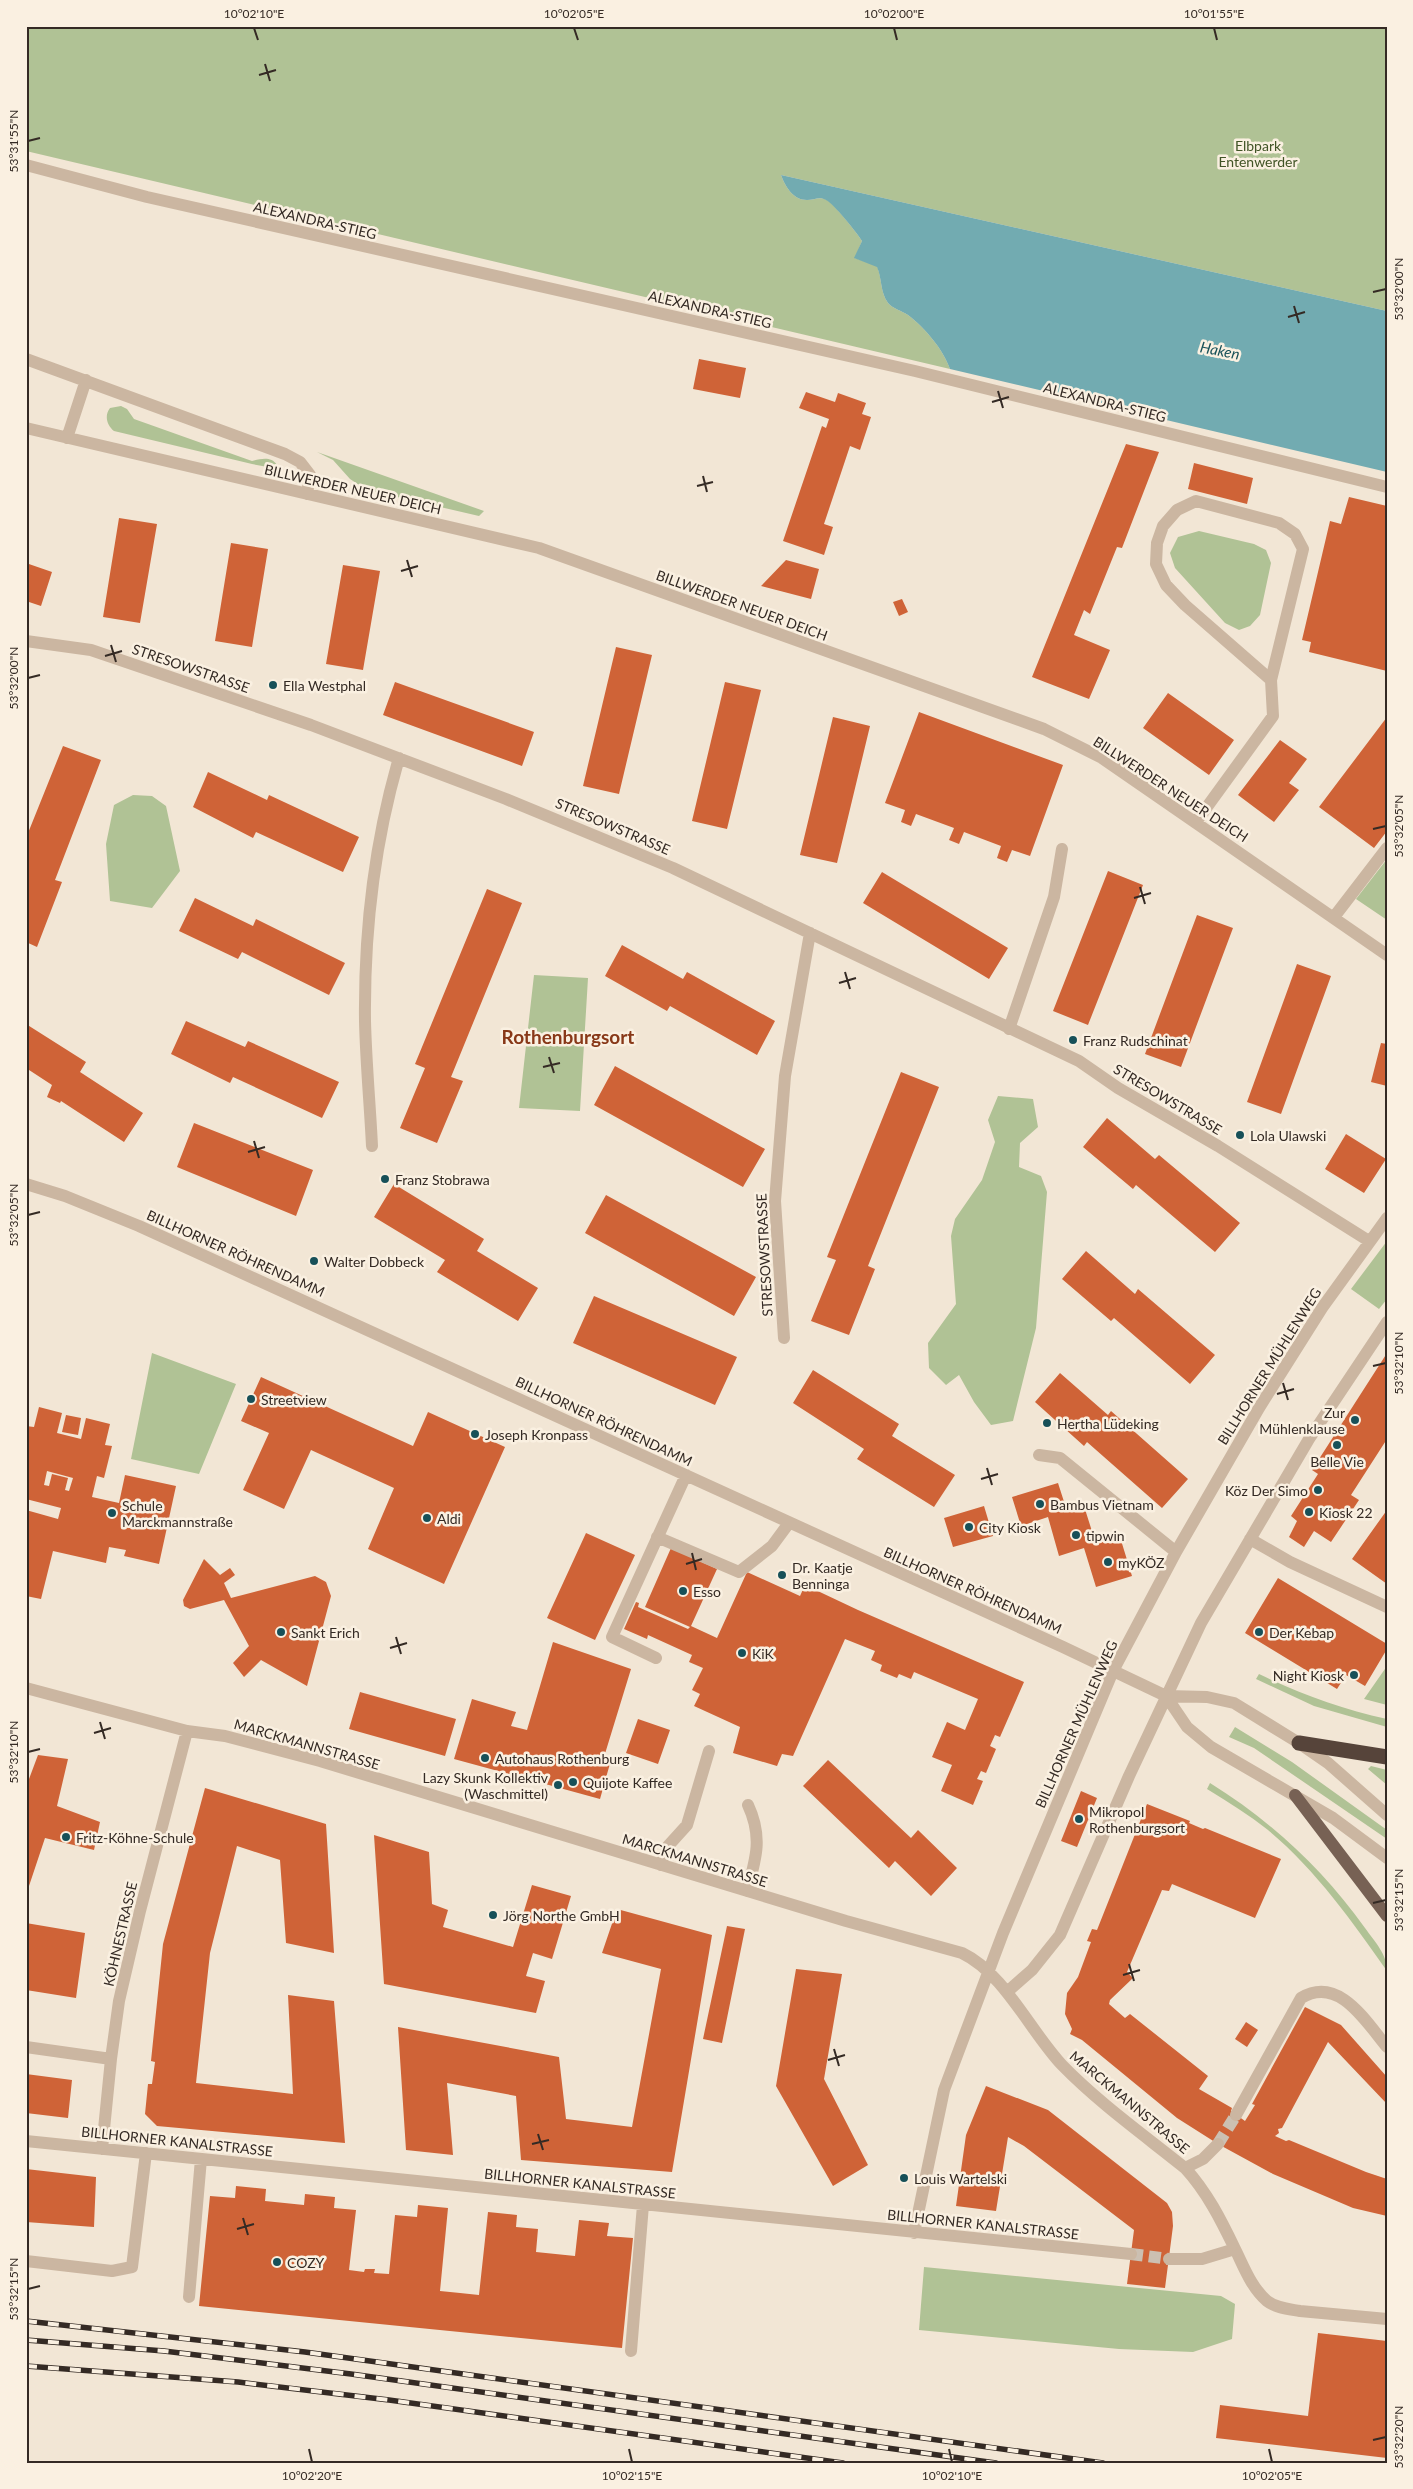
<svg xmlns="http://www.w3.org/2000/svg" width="1413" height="2489" viewBox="0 0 1413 2489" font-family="Lato,sans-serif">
	<rect width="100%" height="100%" fill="#f2e6d5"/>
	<path fill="#b0c295" d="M26 26H1387V311L781 175C785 186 793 200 807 200 814 200 820 196 827 200 834 204 857 233 862 241L855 258 877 266C882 278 880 292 888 303 892 308 902 311 908 315 925 328 943 349 950 369L26 151Z
		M121 406 127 409 134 419 252 461C261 459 271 456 277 465L273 468 252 464 114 431C107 425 104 416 110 408Z
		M317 452 484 511 479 516 367 490 350 479 333 460Z
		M1199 531 1254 544 1266 550 1271 563 1260 615 1250 626 1239 630 1225 623 1175 568 1170 553 1178 537Z
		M133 795 152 796 166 806 180 871 152 908 110 901 106 844 114 805Z
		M1387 859V920L1356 899Z
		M534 975 588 978 580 1111 519 1108Z
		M998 1096 1033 1099 1038 1127 1020 1143 1019 1167 1041 1176 1047 1192 1036 1328 1013 1421 991 1425 974 1402 959 1375 946 1385 929 1368 928 1343 956 1304 951 1236 955 1219 982 1180 995 1142 988 1120Z
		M1387 1241V1299L1379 1309 1351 1289Z
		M152 1353 236 1384 199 1474 131 1459Z
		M1387 1666V1705L1364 1699Z
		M1259 1674C1300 1694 1342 1709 1387 1719V1727L1314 1706 1256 1679Z
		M1235 1727 1292 1762 1387 1830V1839L1254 1748 1229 1737Z
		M1371 1766 1387 1770V1785L1368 1769Z
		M1210 1783C1271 1821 1323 1869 1365 1928 1375 1942 1387 1954 1387 1971 1352 1921 1315 1869 1268 1830 1249 1815 1228 1802 1207 1789Z
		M924 2267 1221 2296 1235 2304 1232 2339 1193 2352 1119 2349 919 2330Z"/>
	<path fill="#72abb1" d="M781 175 1387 311V472L950 369C943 349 925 328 908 315 902 311 892 308 888 303 880 292 882 278 877 267L854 258 862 241C857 233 834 204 826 200 820 196 814 200 807 200 793 200 785 186 781 175Z"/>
	<path fill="#cf6337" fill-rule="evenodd" d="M699 359 746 368 740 398 693 389Z
		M806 392 835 402 838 393 866 403 862 414 871 417 860 450 850 446 824 524 833 527 824 555 783 541 822 426 826 428 829 419 799 408Z
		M1126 444 1159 452 1122 548 1117 547 1090 614 1084 610 1074 635 1110 650 1089 699 1032 677Z
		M1194 463 1253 478 1247 504 1188 489Z
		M1349 497 1387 506V671L1309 652 1311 642 1302 640 1330 521 1341 524Z
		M119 518 157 524 140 623 103 617Z
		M231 543 268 549 252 647 215 641Z
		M786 560 819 569 811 599 761 586Z
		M26 563 52 572 41 606 26 601Z
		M343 565 380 571 363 670 326 664Z
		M902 599 908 612 899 616 893 602Z
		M616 647 652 655 619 794 583 786Z
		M395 682 534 732 522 766 383 715Z
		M725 682 761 690 727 829 692 821Z
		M1168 693 1234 740 1209 775 1143 728Z
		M919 712 1063 765 1030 856 1012 850 1007 862 997 858 1001 846 964 832 959 844 949 840 954 828 916 814 911 826 901 822 905 810 885 803Z
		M833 717 870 726 837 863 800 855Z
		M1387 717V831L1374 848 1319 807Z
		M1280 740 1307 759 1289 783 1299 790 1274 822 1238 795Z
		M63 746 101 760 55 880 62 882 37 947 26 942V838Z
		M208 772 267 800 269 795 359 837 343 872 256 832 253 838 193 807Z
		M1108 871 1143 885 1088 1025 1053 1011Z
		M882 872 1008 948 989 979 863 903Z
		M487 889 522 903 451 1077 463 1081 437 1143 400 1128 425 1068 415 1064Z
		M195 898 253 926 256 919 345 963 329 995 242 952 238 959 179 931Z
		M1197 915 1233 928 1181 1067 1145 1054Z
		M622 945 683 979 687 972 775 1021 757 1055 670 1006 667 1011 605 976Z
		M1297 964 1331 976 1281 1114 1247 1102Z
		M186 1021 245 1047 248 1041 339 1082 322 1118 233 1077 230 1083 171 1054Z
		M26 1024 86 1062 80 1072 143 1113 124 1142 61 1101 60 1103 47 1097 52 1085 26 1068Z
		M1381 1043 1387 1044V1086L1371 1082Z
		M615 1066 765 1149 743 1187 594 1105Z
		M901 1072 939 1087 868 1266 875 1269 849 1335 811 1321 836 1260 827 1257Z
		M1107 1118 1155 1159 1159 1155 1240 1223 1215 1252 1136 1185 1133 1189 1083 1147Z
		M194 1123 313 1170 296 1216 177 1167Z
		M1346 1134 1386 1159 1364 1193 1325 1169Z
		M394 1184 484 1239 477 1251 538 1288 518 1321 437 1272 445 1260 374 1217Z
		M606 1195 756 1277 734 1316 585 1233Z
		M1086 1251 1135 1294 1138 1289 1215 1355 1190 1384 1114 1318 1111 1321 1062 1279Z
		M594 1296 737 1357 715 1405 573 1343Z
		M1387 1353V1439L1351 1495 1359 1500 1331 1542 1314 1531 1304 1547 1289 1537 1297 1521 1291 1516 1318 1474 1312 1470Z
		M813 1370 899 1424 892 1436 955 1475 934 1507 857 1459 864 1449 793 1403Z
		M1060 1373 1108 1415 1111 1411 1188 1479 1162 1508 1087 1442 1084 1446 1035 1402Z
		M261 1377 413 1446 428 1412 505 1447 444 1584 368 1549 394 1488 311 1450 284 1509 243 1490 269 1433 241 1421Z
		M39 1407 62 1413 57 1433 81 1439 86 1418 110 1424 105 1445 112 1446 104 1478 97 1476 92 1497 119 1503 125 1475 176 1486 159 1564 124 1556 126 1550 109 1547 106 1563 53 1551 41 1599 26 1596V1510L58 1519 61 1508 26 1499V1426L34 1427ZM47 1471 73 1478 69 1491 65 1490 68 1478 52 1474 49 1486 44 1485Z
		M66 1415 81 1418 78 1435 62 1432Z
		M1058 1483 1067 1511 1084 1506 1096 1544 1120 1537 1132 1576 1096 1587 1084 1548 1059 1556 1048 1517 1021 1526 1012 1497Z
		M984 1506 993 1536 953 1547 944 1518Z
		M1387 1510V1584L1352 1559Z
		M586 1533 635 1555 595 1640 547 1618Z
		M671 1548 717 1569 691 1626 717 1638 747 1572 800 1596 805 1585 858 1610 1024 1682 1000 1737 995 1735 990 1746 996 1749 986 1773 981 1771 977 1779 983 1781 973 1805 941 1791 952 1765 932 1757 947 1722 965 1730 978 1699 914 1672 911 1679 899 1674 897 1678 880 1671 882 1665 871 1660 875 1651 845 1639 793 1756 782 1754 777 1766 733 1753 740 1727 694 1706 700 1694 692 1690 703 1668 689 1662 692 1655 648 1635 647 1639 624 1629 636 1602 639 1603 638 1607 688 1629 690 1627 645 1607Z
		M204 1559 220 1575 230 1568 235 1575 224 1583 231 1598 315 1576 326 1582 331 1596 307 1686 261 1660 244 1677 233 1663 249 1646 224 1600 190 1609 184 1606 183 1600Z
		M1278 1578 1387 1644V1649L1365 1686 1346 1675 1337 1689 1245 1633Z
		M553 1642 631 1669 604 1757 611 1760 600 1799 454 1759 472 1699 516 1712 511 1726 527 1730Z
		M360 1692 456 1719 445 1756 349 1729Z
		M638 1719 670 1730 658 1764 626 1753Z
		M38 1755 68 1759 57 1806 100 1822 94 1850 45 1838 27 1892 26 1787Z
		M828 1760 911 1838 918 1830 957 1868 931 1896 895 1861 889 1868 803 1786Z
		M205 1788 326 1824 334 1953 286 1943 280 1860 237 1846 210 1953 196 2083 293 2094 288 1995 334 2001 345 2143 157 2126 145 2114 148 2084H152L155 2062 151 2061 163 1944Z
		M1081 1791 1097 1798 1077 1847 1061 1841Z
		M1147 1804 1190 1821 1189 1823 1203 1829 1205 1828 1281 1859 1255 1918 1172 1884 1169 1891 1162 1890 1127 1972 1133 1978 1110 2000 1109 2004 1125 2018 1130 2014 1208 2076 1199 2089 1232 2108 1231 2111 1245 2121 1255 2105 1252 2104 1305 2007 1341 2025 1387 2077V2104L1328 2042 1282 2128 1278 2129 1279 2133 1275 2136 1286 2141 1289 2140 1366 2172 1387 2179V2216L1353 2208 1273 2174 1218 2144 1177 2118 1082 2040 1070 2034 1072 2029 1065 2014 1067 1993 1078 1977 1091 1942 1087 1941 1092 1929 1097 1930Z
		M374 1835 429 1852 432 1904 448 1910 443 1927 513 1947 532 1885 571 1896 552 1959 533 1953 526 1976 545 1981 536 2013 384 1984Z
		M617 1909 712 1935 672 2172 521 2160 516 2096 447 2083 453 2155 406 2150 398 2027 559 2057 566 2119 632 2127 661 1969 602 1953Z
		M26 1923 85 1933 76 1998 26 1990Z
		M727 1926 745 1929 722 2043 703 2039Z
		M796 1969 842 1974 824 2079 868 2165 833 2186 776 2086Z
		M1246 2022 1258 2030 1247 2047 1235 2039Z
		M26 2074 72 2080 68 2118 26 2113Z
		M986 2086 1048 2110 1167 2203 1172 2212 1173 2226 1165 2288 1127 2284 1134 2230 1024 2146 1008 2137 996 2211 956 2206 966 2135Z
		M26 2169 96 2177 94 2227 26 2222Z
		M236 2186 266 2189 265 2201 304 2205 305 2194 335 2197 334 2208 356 2210 349 2270 364 2272 365 2269H375L374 2273 389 2274 395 2215 417 2217 418 2205 448 2208 440 2291 460 2293 479 2295 488 2212 517 2215 516 2227 538 2229 536 2252 575 2256 579 2220 609 2223 607 2236 633 2238 622 2348 199 2306 210 2196 235 2198Z
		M1318 2333 1387 2341V2458L1216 2438 1220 2405 1308 2416Z"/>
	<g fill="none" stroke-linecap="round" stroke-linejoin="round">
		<path stroke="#ccc0b2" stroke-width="12" stroke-dasharray="12 6" stroke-linecap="butt" d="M1218 2144 1236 2115
			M1131 2254 1169 2259"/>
		<path stroke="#cbb6a1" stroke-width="12" d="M26 165 147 197 915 371 1387 487
			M26 359 285 454 300 462 310 475 307 494
			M26 428 539 548 1044 729 1102 758 1387 955
			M67 438 86 380
			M26 641 91 650 311 725 506 799 673 868 1079 1061 1118 1088 1218 1146 1369 1241
			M1196 822 1273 716 1271 680 1303 549 1295 534 1279 523 1196 501 1177 510 1163 526 1157 543 1156 564 1166 585 1185 605 1271 680
			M1334 917 1387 848
			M1009 1029 1054 897 1062 849
			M372 1146C370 1105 366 1063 365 1021 364 932 374 844 399 758
			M26 1184 65 1196 139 1226 1063 1647 1166 1696 1207 1697 1234 1703 1299 1743 1328 1763 1387 1815
			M784 1338 775 1201 785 1076 810 933
			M1039 1455 1060 1458 1176 1552
			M657 1537 739 1572 772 1546 789 1523
			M1250 1539 1290 1562 1387 1607
			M656 1658 612 1637 686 1475
			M26 1688 187 1731 225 1736 320 1761 846 1921 962 1953C1004 1973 1030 2031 1062 2065 1099 2103 1144 2135 1185 2168 1207 2192 1221 2220 1235 2249 1244 2267 1251 2287 1267 2301 1276 2308 1289 2309 1300 2311L1387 2319
			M1166 1696 1187 1727 1211 1747 1333 1818 1387 1858
			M661 1865 668 1846 687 1825 709 1751
			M747 1891C756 1859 763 1837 748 1805
			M1007 1992 1032 1970 1060 1935 1129 1776 1201 1623 1309 1439 1387 1322
			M26 2047 111 2059
			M1236 2115 1301 1998C1339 1975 1366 2022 1387 2047
			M26 2141 1131 2254
			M102 2149 111 2059 119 2001 140 1911 187 1731
			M1185 2168 1203 2159 1218 2144
			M914 2233 944 2090 1003 1933 1113 1671 1176 1552 1259 1408 1322 1308 1387 1218
			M1169 2259H1202L1235 2249
			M26 2261 112 2271 132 2267 146 2153
			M189 2297 201 2159
			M631 2351 643 2205"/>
		<path stroke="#776154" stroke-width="12" d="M1295 1795 1387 1916"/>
		<path stroke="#56443a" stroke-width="15" d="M1299 1743 1387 1757"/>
		<g stroke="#342a24" stroke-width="5.5">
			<path id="rail" d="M26 2321 305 2352 1103 2463
				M26 2340 164 2351 351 2374 996 2463
				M26 2366 238 2382 389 2400 843 2463"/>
		</g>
		<use href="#rail" stroke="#faf0e1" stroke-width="4" stroke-dasharray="11" stroke-linecap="butt"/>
	</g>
	<path fill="none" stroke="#342a24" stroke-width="2" d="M254 28 258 40M574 28 578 40M894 28 897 40M1214 28 1217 40M265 64 270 81M259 75 276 70M28 141 40 138M1373 292 1386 289M1294 306 1299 323M1288 317 1305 312M998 391 1003 408M992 402 1009 397M703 476 707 492M697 486 713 482M407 560 412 577M401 571 418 566M111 645 116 662M105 656 122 651M28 678 40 675M1373 829 1386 826M1140 887 1145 904M1134 898 1151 893M845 972 850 989M839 983 856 978M549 1057 554 1073M543 1067 560 1063M254 1141 259 1158M248 1152 265 1147M28 1215 40 1212M1373 1366 1386 1363M1283 1383 1288 1400M1277 1394 1294 1389M987 1468 992 1485M981 1479 998 1474M692 1553 696 1570M686 1564 702 1559M396 1637 401 1654M390 1648 407 1643M100 1722 105 1739M94 1733 111 1728M28 1752 40 1749M1373 1903 1386 1900M1129 1964 1134 1981M1123 1975 1140 1970M834 2049 839 2066M828 2060 845 2055M538 2134 543 2150M532 2144 549 2140M243 2218 248 2235M237 2229 254 2224M28 2289 40 2286M1373 2440 1386 2437M309 2449 312 2462M629 2449 632 2462M949 2449 952 2462M1269 2449 1272 2462"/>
	<g fill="#175058" stroke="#faf0e1" stroke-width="2">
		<circle cx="273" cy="685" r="5"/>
		<circle cx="1073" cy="1040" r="5"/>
		<circle cx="1240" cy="1135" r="5"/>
		<circle cx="385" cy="1179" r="5"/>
		<circle cx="314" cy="1261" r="5"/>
		<circle cx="251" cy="1399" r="5"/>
		<circle cx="1355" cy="1420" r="5"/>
		<circle cx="1047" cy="1423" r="5"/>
		<circle cx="475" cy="1434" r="5"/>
		<circle cx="1337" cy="1445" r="5"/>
		<circle cx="1318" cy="1490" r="5"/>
		<circle cx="1040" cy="1504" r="5"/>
		<circle cx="1309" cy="1512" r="5"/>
		<circle cx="112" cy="1513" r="5"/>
		<circle cx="427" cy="1518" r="5"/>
		<circle cx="969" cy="1527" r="5"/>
		<circle cx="1076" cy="1535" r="5"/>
		<circle cx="1108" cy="1562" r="5"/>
		<circle cx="782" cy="1575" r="5"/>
		<circle cx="683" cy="1591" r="5"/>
		<circle cx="281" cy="1632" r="5"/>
		<circle cx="1259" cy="1632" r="5"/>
		<circle cx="742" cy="1653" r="5"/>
		<circle cx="1354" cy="1675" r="5"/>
		<circle cx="485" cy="1758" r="5"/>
		<circle cx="573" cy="1782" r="5"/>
		<circle cx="558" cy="1785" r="5"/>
		<circle cx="1079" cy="1819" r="5"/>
		<circle cx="66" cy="1837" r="5"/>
		<circle cx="493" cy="1915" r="5"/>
		<circle cx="904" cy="2178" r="5"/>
		<circle cx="277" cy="2262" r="5"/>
	</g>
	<g text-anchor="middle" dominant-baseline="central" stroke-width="5" stroke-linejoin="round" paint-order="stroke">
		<g font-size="14" fill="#415426" stroke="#faf0e1">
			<text x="1258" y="145">Elbpark<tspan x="1258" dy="16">Entenwerder</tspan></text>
		</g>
		<g font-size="14" fill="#342a24" stroke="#faf0e1">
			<text transform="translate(315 220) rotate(13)">ALEXANDRA-STIEG</text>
			<text transform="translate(710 309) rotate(13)">ALEXANDRA-STIEG</text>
			<text transform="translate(1105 402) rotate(14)">ALEXANDRA-STIEG</text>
			<text transform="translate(353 489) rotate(13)">BILLWERDER NEUER DEICH</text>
			<text transform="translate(742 605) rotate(20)">BILLWERDER NEUER DEICH</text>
			<text transform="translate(191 668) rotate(19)">STRESOWSTRASSE</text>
			<text transform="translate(1171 789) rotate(33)">BILLWERDER NEUER DEICH</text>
			<text transform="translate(613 826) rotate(23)">STRESOWSTRASSE</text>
			<text transform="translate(1168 1099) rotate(31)">STRESOWSTRASSE</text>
			<text transform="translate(236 1253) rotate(24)">BILLHORNER RÖHRENDAMM</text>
			<text transform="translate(764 1255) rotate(-93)">STRESOWSTRASSE</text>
			<text transform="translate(1269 1366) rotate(-58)">BILLHORNER MÜHLENWEG</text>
			<text transform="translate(604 1421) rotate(25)">BILLHORNER RÖHRENDAMM</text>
			<text transform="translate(973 1590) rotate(24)">BILLHORNER RÖHRENDAMM</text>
			<text transform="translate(1076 1724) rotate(-66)">BILLHORNER MÜHLENWEG</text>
			<text transform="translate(307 1744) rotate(16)">MARCKMANNSTRASSE</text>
			<text transform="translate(695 1860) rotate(17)">MARCKMANNSTRASSE</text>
			<text transform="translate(120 1934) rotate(-77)">KÖHNESTRASSE</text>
			<text transform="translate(1130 2102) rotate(40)">MARCKMANNSTRASSE</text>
			<text transform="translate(177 2141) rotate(6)">BILLHORNER KANALSTRASSE</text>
			<text transform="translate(580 2183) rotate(6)">BILLHORNER KANALSTRASSE</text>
			<text transform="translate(983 2224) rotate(6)">BILLHORNER KANALSTRASSE</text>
		</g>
		<g font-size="14" fill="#342a24" stroke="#faf0e1" text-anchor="start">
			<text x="283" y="685">Ella Westphal</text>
			<text x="1083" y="1040">Franz Rudschinat</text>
			<text x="1250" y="1135">Lola Ulawski</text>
			<text x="395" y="1179">Franz Stobrawa</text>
			<text x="324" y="1261">Walter Dobbeck</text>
			<text x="261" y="1399">Streetview</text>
			<text x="1345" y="1412" text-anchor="end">Zur<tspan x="1345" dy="16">Mühlenklause</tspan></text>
			<text x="1057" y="1423">Hertha Lüdeking</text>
			<text x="485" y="1434">Joseph Kronpass</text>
			<text x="1337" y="1461" text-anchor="middle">Belle Vie</text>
			<text x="1308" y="1490" text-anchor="end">Köz Der Simo</text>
			<text x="1050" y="1504">Bambus Vietnam</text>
			<text x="122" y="1505">Schule<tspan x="122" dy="16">Marckmannstraße</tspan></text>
			<text x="1319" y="1512">Kiosk 22</text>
			<text x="437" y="1518">Aldi</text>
			<text x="979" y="1527">City Kiosk</text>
			<text x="1086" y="1535">tipwin</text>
			<text x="1118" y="1562">myKÖZ</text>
			<text x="792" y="1567">Dr. Kaatje<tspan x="792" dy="16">Benninga</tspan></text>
			<text x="693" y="1591">Esso</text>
			<text x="291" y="1632">Sankt Erich</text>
			<text x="1269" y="1632">Der Kebap</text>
			<text x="752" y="1653">KiK</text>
			<text x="1344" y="1675" text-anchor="end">Night Kiosk</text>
			<text x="495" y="1758">Autohaus Rothenburg</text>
			<text x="548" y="1777" text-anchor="end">Lazy Skunk Kollektiv<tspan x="548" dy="16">(Waschmittel)</tspan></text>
			<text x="583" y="1782">Quijote Kaffee</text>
			<text x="1089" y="1811">Mikropol<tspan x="1089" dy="16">Rothenburgsort</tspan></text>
			<text x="76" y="1837">Fritz-Köhne-Schule</text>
			<text x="503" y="1915">Jörg Northe GmbH</text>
			<text x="914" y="2178">Louis Wartelski</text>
			<text x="287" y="2262">COZY</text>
		</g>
		<g font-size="15" font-style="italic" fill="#175058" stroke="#faf0e1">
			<text transform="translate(1220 350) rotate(11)">Haken</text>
		</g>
		<g font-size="19" font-weight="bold" fill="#883818" stroke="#faf0e1">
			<text x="568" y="1036">Rothenburgsort</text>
		</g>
	</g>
	<rect width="1413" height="2489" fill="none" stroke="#faf0e1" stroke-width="55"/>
	<rect x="28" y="28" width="1358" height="2434" fill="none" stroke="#342a24" stroke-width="2"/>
	<g font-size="12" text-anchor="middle" fill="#342a24">
		<text x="254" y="18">10°02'10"E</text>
		<text x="574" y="18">10°02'05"E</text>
		<text x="894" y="18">10°02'00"E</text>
		<text x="1214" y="18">10°01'55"E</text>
		<text transform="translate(14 141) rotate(-90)" y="4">53°31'55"N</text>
		<text transform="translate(1399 289) rotate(-90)" y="4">53°32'00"N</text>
		<text transform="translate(14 678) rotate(-90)" y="4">53°32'00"N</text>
		<text transform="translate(1399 826) rotate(-90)" y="4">53°32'05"N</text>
		<text transform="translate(14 1215) rotate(-90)" y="4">53°32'05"N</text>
		<text transform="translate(1399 1363) rotate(-90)" y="4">53°32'10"N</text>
		<text transform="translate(14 1752) rotate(-90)" y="4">53°32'10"N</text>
		<text transform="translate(1399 1900) rotate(-90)" y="4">53°32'15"N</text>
		<text transform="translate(14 2289) rotate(-90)" y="4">53°32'15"N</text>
		<text transform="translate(1399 2437) rotate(-90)" y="4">53°32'20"N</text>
		<text x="312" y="2480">10°02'20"E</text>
		<text x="632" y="2480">10°02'15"E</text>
		<text x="952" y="2480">10°02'10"E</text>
		<text x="1272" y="2480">10°02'05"E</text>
	</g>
</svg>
